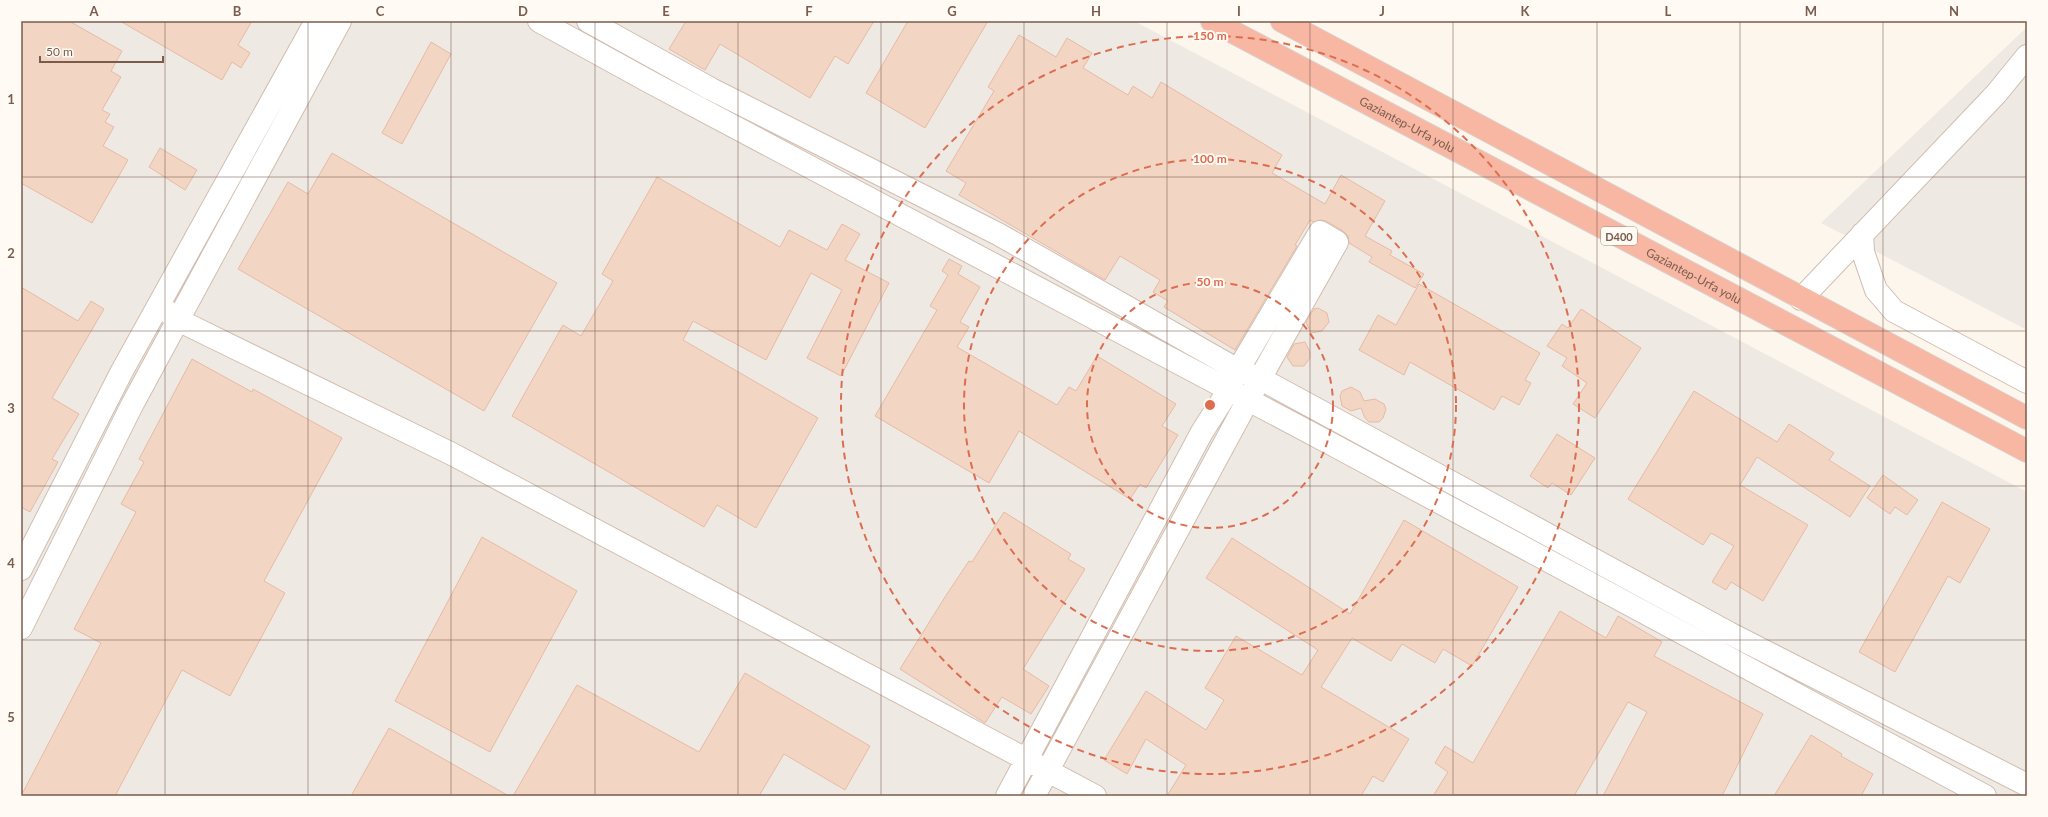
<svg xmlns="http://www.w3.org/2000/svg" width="2048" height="817" viewBox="0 0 2048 817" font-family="Lato,sans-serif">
	<rect width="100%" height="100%" fill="#fdf6ec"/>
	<path fill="#efe9e4" d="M21 21H1134L2027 492V796H21Z
		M2027 27V330L1821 223Z"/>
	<path fill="#f3d5c3" stroke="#e6bba3" d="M21 21H69L122 51 111 71 121 77 102 110 110 114 105 122 114 127 103 146 128 160 92 223 21 183Z
		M120 21H252L238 45 250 53 241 68 232 62 222 80Z
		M686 21H874L848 64 835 56 810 98 720 44 705 70 669 49Z
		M908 21H988L925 128 866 93Z
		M1019 35 1056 57 1067 38 1092 53 1083 68 1128 95 1133 86 1152 98 1161 82 1282 155 1272 173 1325 204 1341 175 1385 201 1365 236 1392 251 1390 255 1424 274 1415 288 1369 262 1372 257 1349 243 1348 236 1343 231 1326 221 1320 220 1313 222 1310 220 1295 245 1297 246 1235 350 1164 307 1168 301 1153 292 1160 280 1120 256 1105 280 959 195 966 183 946 171 994 91 988 87Z
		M431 42 451 54 402 144 382 133Z
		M160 148 197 170 185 190 149 167Z
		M332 153 557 283 484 411 238 269 288 182 308 194Z
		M657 177 780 247 789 230 827 250 842 224 860 234 845 260 889 283 841 376 807 358 842 290 811 273 766 360 693 321 683 340 818 418 756 528 717 505 704 527 512 416 563 325 581 336 613 281 602 274Z
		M949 259 962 266 958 274 980 287 960 322 969 327 957 347 1057 405 1069 387 1076 391 1097 356 1176 404 1162 426 1178 435 1146 488 1140 484 1130 499 1019 431 989 483 875 416 937 310 930 306 948 275 942 271Z
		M1419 284 1540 353 1525 380 1531 383 1519 405 1502 396 1494 410 1410 362 1404 375 1359 350 1378 315 1396 325Z
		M21 287 78 321 91 301 104 309 52 398 79 414 52 459 58 462 30 512 21 507Z
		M1318 308 1327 313 1329 322 1322 331 1311 333 1306 322 1314 309Z
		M1581 309 1641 348 1595 418 1573 404 1587 383 1562 366 1567 358 1547 346 1562 324 1568 328Z
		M1305 342 1310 352V358L1304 366H1293L1287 357 1294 344Z
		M192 359 252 392 253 389 342 438 264 581 285 593 230 696 182 670 115 796H21L101 643 74 629 136 512 121 504 144 462 139 459Z
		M1351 387 1360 392 1364 401 1375 399 1384 404 1386 409 1383 418 1379 422H1369L1365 418 1361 408 1351 411 1342 406 1340 396 1342 391Z
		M1694 391 1777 442 1789 424 1834 453 1829 460 1870 486 1850 517 1757 457 1740 485 1808 525 1763 601 1731 582 1726 590 1712 582 1734 546 1711 533 1703 545 1628 499Z
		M1557 434 1595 458 1571 495 1552 483 1548 488 1530 476Z
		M1883 475 1918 500 1907 515 1895 507 1890 514 1867 498Z
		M1942 502 1990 529 1960 583 1948 576 1895 672 1859 652Z
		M1004 512 1071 554 1068 559 1085 569 1023 669 1049 686 1031 714 1002 697 985 723 900 669 945 597 969 561 972 562Z
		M1404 520 1518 587 1472 666 1443 649 1435 663 1402 644 1391 661 1352 638 1321 687 1409 739 1383 782 1373 776 1361 796H1167L1186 765 1146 739 1127 774 1104 760 1146 691 1206 730 1224 700 1205 688 1236 636 1302 675 1318 650 1206 578 1232 538 1350 614Z
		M482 537 577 591 490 752 395 701Z
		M1560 611 1606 638 1618 616 1662 642 1654 656 1763 714 1722 796H1603L1647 712 1628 702 1574 796H1433L1448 772 1435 763 1445 746 1473 763Z
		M745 673 870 746 845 790 784 754 759 796H513L577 685 699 752Z
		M389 728 509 796H351Z
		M1811 735 1842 754 1841 756 1873 774 1861 796H1774Z"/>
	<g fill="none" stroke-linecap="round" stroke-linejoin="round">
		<g stroke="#d1beb0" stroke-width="24">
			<path id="minor" d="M539 21 650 82 1337 447 1985 796
				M588 21 711 89 998 234 1238 370 1261 379 1729 633 2027 785
				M1862 234 1863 252 1876 290 1894 311 2027 382
				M1801 299 1996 94 2027 56
				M159 305 178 320 452 454 1095 796
				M21 569 122 371 316 21
				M21 628 132 405 340 21
				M1007 796 1202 432 1228 391 1238 370 1320 232 1337 242 1248 400 1034 796"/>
		</g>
		<g stroke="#dad1cd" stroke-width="24">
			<g id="highway">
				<path id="s1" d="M1212 21 2027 451"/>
				<path d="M1282 21 2027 418"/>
			</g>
		</g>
		<use href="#minor" stroke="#fff" stroke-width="22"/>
		<use href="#highway" stroke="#f7b7a3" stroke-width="22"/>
	</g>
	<path fill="none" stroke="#7a5c4d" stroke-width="1" stroke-opacity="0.55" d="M165 21V796M308 21V796M451 21V796M595 21V796M738 21V796M881 21V796M1024 21V796M1167 21V796M1310 21V796M1453 21V796M1597 21V796M1740 21V796M1883 21V796M21 177H2027M21 331H2027M21 486H2027M21 640H2027"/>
	<g fill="none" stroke="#dc6d51" stroke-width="2" stroke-dasharray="7 5">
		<circle cx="1210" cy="405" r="123"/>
		<circle cx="1210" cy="405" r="246"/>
		<circle cx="1210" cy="405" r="369"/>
	</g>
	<g text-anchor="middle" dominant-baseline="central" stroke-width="4" stroke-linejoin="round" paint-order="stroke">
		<rect fill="#fffaf3" stroke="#a28b7f" stroke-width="1" x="1601" y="227" width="36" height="18" rx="3"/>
		<g font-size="11" font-weight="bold" fill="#7a5c4d">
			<text x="1619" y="236">D400</text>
		</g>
		<g font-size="12" fill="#7a5c4d" stroke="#fffaf3">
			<text stroke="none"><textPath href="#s1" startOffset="221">Gaziantep-Urfa yolu</textPath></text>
			<text stroke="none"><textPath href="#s1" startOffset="545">Gaziantep-Urfa yolu</textPath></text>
		</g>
	</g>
	<circle cx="1210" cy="405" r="6" fill="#dc6d51" stroke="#fffaf3" stroke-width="2"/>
	<g font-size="12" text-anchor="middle" font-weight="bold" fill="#dc6d51" stroke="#fffaf3" stroke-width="4" stroke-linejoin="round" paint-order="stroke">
		<text x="1210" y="40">150 m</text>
		<text x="1210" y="163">100 m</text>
		<text x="1210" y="286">50 m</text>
	</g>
	<rect width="2048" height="817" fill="none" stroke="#fffaf3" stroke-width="44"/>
	<path d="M40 56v6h123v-6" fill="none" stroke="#7a5c4d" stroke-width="2"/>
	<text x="46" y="56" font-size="12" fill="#7a5c4d" stroke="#fffaf3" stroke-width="3" paint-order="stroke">50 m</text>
	<rect x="22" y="22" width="2004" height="773" fill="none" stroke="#7a5c4d" stroke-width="1.5"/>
	<g font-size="13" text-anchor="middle" font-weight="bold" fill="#7a5c4d">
		<text x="94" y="16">A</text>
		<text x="237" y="16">B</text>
		<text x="380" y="16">C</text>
		<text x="523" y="16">D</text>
		<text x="666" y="16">E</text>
		<text x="809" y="16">F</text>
		<text x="952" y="16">G</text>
		<text x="1096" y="16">H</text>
		<text x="1239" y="16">I</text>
		<text x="1382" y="16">J</text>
		<text x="1525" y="16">K</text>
		<text x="1668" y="16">L</text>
		<text x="1811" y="16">M</text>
		<text x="1954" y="16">N</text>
		<text x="11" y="104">1</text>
		<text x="11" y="258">2</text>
		<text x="11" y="413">3</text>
		<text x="11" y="568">4</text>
		<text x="11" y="722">5</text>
	</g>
</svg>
